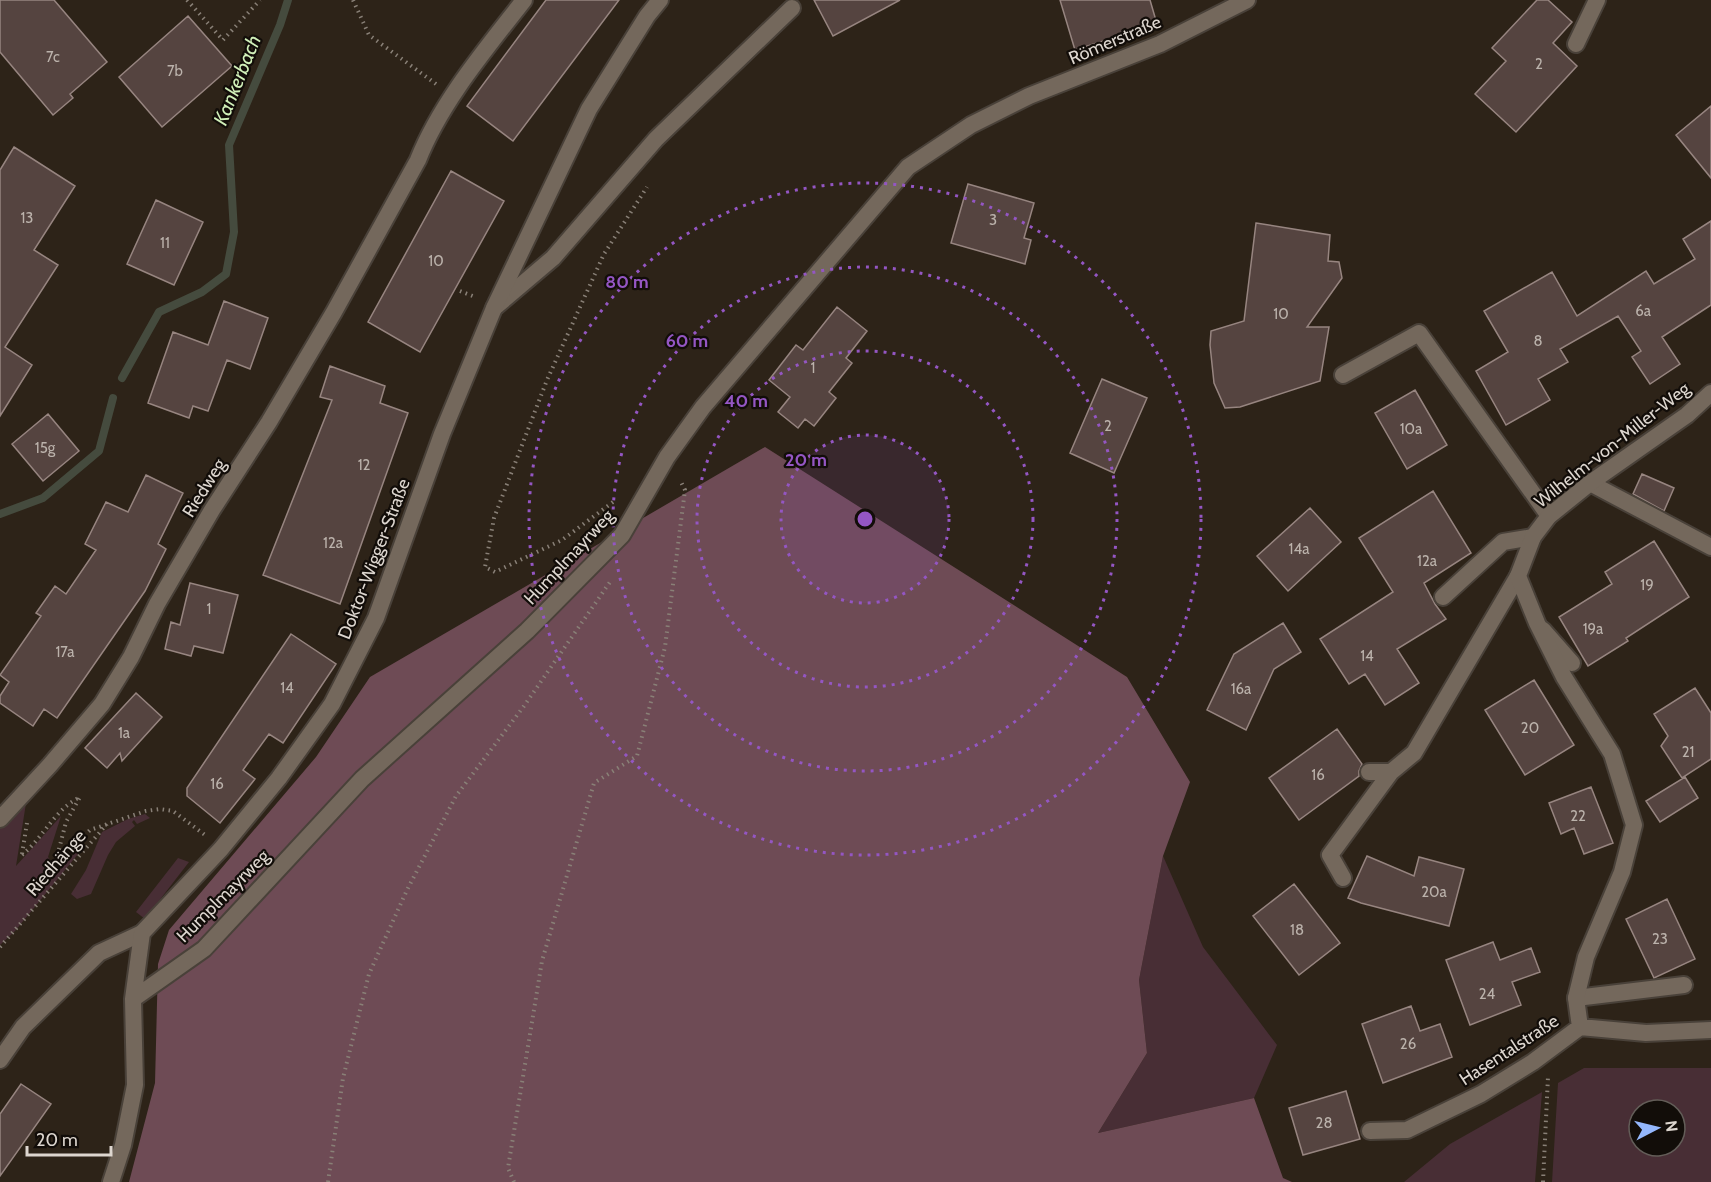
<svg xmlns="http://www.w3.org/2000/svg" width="1711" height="1182" viewBox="0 0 1711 1182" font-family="Cabin,sans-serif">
	<rect width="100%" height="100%" fill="#2d2318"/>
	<path fill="#482e35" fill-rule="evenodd" d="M27 797 16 866 61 816 48 857 55 867 83 848 15 931 0 945V825Z
		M145 814 150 818 137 824 134 820 132 822 135 826 116 842 108 855 91 894 77 899 71 894 86 870 102 832 128 819Z
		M1163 856 1203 947 1277 1045 1254 1098 1098 1133 1147 1053 1139 980Z
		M178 858 189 862 145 919 136 912Z
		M1584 1068H1711V1182H1552L1558 1083ZM1639 1110H1675V1146H1639Z
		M1542 1092 1535 1182H1404L1450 1144Z"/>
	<path fill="#6e4b55" d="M765 447 1127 677 1190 782 1163 856 1139 980 1147 1053 1098 1133 1254 1098 1283 1178 1292 1182H129L155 1083 158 964 169 930 316 757 370 677Z"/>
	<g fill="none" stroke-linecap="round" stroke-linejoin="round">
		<path stroke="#454b3e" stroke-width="8" d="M122 378 159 312 202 292 226 274 234 232 229 145 280 25 288 0
			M0 514 43 498 99 451 113 398"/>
	</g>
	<path fill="#554440" stroke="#978580" stroke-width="1.5" d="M0 0H54L107 62 70 94 73 98 53 115 0 52Z
		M546 0H619L513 141 467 106Z
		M814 0H900L833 36Z
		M1060 0H1150L1157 24 1075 50Z
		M1537 0H1548L1572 22 1553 43 1577 66 1516 132 1475 94 1506 61 1492 48Z
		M188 16 232 66 162 127 119 77Z
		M1711 106V178L1676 135Z
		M14 147 75 186 34 250 58 265 5 347 32 365 0 416V170Z
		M451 171 504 201 420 352 368 322Z
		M968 184 1034 203 1024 238 1031 240 1025 264 951 243Z
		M156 200 203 222 174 285 127 264Z
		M1711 221V305L1662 337 1680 364 1650 384 1632 357 1641 351 1618 316 1560 349 1568 362 1538 379 1550 400 1506 425 1476 371 1508 352 1484 311 1552 272 1577 316 1646 271 1654 284 1695 259 1683 239Z
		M1256 223 1330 235 1328 261 1339 262 1342 278 1307 327H1329L1320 381 1240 407 1225 408 1214 383 1210 345 1211 331 1244 321Z
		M224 301 268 318 250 369 227 360 208 411 193 406 189 418 148 403 173 332 208 345Z
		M837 307 867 331 846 358 852 363 829 392 836 398 814 426 805 419 798 428 778 412 790 397 769 380 796 345 803 350Z
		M330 366 385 386 380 403 408 413 340 604 263 575 332 400 320 397Z
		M1102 379 1147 398 1114 473 1070 453Z
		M1415 390 1447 445 1407 469 1375 413Z
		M48 414 79 451 43 481 12 444Z
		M1642 474 1674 488 1664 511 1633 494Z
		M146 475 183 493 158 544 166 549 145 591 57 718 44 709 33 726 0 703V696L9 682 0 675 41 616 36 613 55 586 66 594 96 550 85 544 106 502 128 512Z
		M1433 491 1471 553 1424 583 1435 604 1446 619 1397 649 1419 683 1385 705 1365 674 1349 684 1320 639 1393 592 1359 538Z
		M1310 508 1341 542 1288 591 1257 556Z
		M1654 541 1689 597 1626 638 1628 641 1588 666 1559 617 1612 584 1605 572Z
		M190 583 238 595 223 653 194 646 191 656 165 649 171 622 180 625Z
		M1283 623 1301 652 1274 669 1246 730 1207 710 1234 654Z
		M291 634 336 664 283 743 269 734 243 770 255 779 220 823 187 796V788Z
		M1534 680 1574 745 1525 775 1485 710Z
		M1695 688 1711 713V759L1682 778 1661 746 1668 736 1654 714Z
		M136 693 162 717 122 761 120 753 107 768 85 748Z
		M1337 729 1362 764 1359 771V776L1299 820 1269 778Z
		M1685 777 1698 798 1660 822 1646 801Z
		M1591 787 1613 843 1584 854 1574 828 1561 834 1549 803Z
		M1367 856 1414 876 1419 857 1464 869 1449 926 1361 903 1348 898Z
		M1294 884 1340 943 1299 975 1253 916Z
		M1667 899 1695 959 1654 978 1626 919Z
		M1493 942 1500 960 1531 948 1540 972 1512 982 1521 1005 1470 1025 1446 960Z
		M1411 1006 1420 1031 1440 1024 1452 1057 1383 1083 1362 1024Z
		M21 1084 51 1104 0 1176V1114Z
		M1346 1091 1360 1139 1303 1155 1289 1108Z"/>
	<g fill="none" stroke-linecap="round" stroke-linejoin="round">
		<g stroke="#494139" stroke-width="20">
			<path id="service" d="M1576 44 1597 0
				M494 308 553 258 656 139 792 8
				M1343 375 1419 333 1549 516
				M1590 483 1711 547
				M1443 597 1503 542 1533 537
				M1543 630 1572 663
				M1369 772H1391L1414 753 1518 576
				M1343 878 1330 855 1391 772
				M1576 998 1684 985
				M0 1060 23 1027 99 953 142 933"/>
		</g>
		<g stroke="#494139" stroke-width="20">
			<path id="minor" d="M0 819 50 765 102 704 131 657 157 604 212 510 269 422 334 312 418 160C441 102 486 49 524 0
				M133 999 204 949 362 779 527 631 622 535 667 457 703 407 908 167 971 125 1029 96 1160 44 1247 0
				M1580 1027 1576 998 1586 957 1622 872 1634 825 1612 754 1564 677 1537 623 1518 576 1533 537 1549 516 1590 483 1687 415 1711 393
				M1370 1131 1407 1130 1481 1094 1533 1062 1580 1027 1646 1033 1711 1030
				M111 1182 123 1145 135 1085 133 999 142 933 221 849 279 778 332 704 376 618 442 434 494 308 589 109 647 16 660 0"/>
		</g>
		<path stroke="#898077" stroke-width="4" stroke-dasharray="1.5 4.5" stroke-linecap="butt" d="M187 0 223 40 260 0
			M353 0 369 35 436 84
			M460 291 475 297
			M613 502 562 540 495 572 485 567 494 518 547 380 604 254 647 187
			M22 854 27 823
			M22 855C43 838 55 809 80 797L66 822 57 857 61 860 90 830 146 811 160 809 173 811 205 835
			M0 947 107 824
			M328 1182 343 1078 369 974 407 890 456 796 524 706 610 582
			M514 1182 508 1168 542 961 594 783 637 756 665 647 685 490 680 480
			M1543 1182 1548 1077"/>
		<use href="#service" stroke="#74685c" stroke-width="16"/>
		<use href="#minor" stroke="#74685c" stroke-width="16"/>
	</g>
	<circle cx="865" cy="519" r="84" fill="#9456c3" fill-opacity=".12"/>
	<g fill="none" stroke="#9456c3" stroke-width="3" stroke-dasharray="3 6">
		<circle cx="865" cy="519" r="84"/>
		<circle cx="865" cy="519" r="168"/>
		<circle cx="865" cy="519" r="252"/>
		<circle cx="865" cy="519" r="336"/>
	</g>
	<g text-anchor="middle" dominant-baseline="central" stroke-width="4.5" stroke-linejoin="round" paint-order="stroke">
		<g font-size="15" fill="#bbb2ab">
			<text x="53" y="57">7c</text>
			<text x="1539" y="64">2</text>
			<text x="175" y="71">7b</text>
			<text x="27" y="218">13</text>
			<text x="993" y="220">3</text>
			<text x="165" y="243">11</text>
			<text x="436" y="261">10</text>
			<text x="1643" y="311">6a</text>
			<text x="1281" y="314">10</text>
			<text x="1538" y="341">8</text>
			<text x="813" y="368">1</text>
			<text x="1108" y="426">2</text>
			<text x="1411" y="429">10a</text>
			<text x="45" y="448">15g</text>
			<text x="364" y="465">12</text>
			<text x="333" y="543">12a</text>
			<text x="1299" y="549">14a</text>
			<text x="1427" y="561">12a</text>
			<text x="1647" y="585">19</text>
			<text x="209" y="609">1</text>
			<text x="1593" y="629">19a</text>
			<text x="65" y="652">17a</text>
			<text x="1367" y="656">14</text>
			<text x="287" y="688">14</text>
			<text x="1241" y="689">16a</text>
			<text x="1530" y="728">20</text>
			<text x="124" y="733">1a</text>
			<text x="1688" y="752">21</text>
			<text x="1318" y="775">16</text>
			<text x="217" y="784">16</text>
			<text x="1578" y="816">22</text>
			<text x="1434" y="892">20a</text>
			<text x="1297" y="930">18</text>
			<text x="1660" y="939">23</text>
			<text x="1487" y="994">24</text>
			<text x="1408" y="1044">26</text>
			<text x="1324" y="1123">28</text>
		</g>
		<g font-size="18" fill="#ddd6cf" stroke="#120d09">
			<text transform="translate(1115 40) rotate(-23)">Römerstraße</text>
			<text transform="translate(1612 445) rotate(-38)">Wilhelm-von-Miller-Weg</text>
			<text transform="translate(204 488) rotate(-58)">Riedweg</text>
			<text transform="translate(569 557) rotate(-47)">Humplmayrweg</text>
			<text transform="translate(374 559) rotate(-69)">Doktor-Wigger-Straße</text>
			<text transform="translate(56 863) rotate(-49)">Riedhänge</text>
			<text transform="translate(223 896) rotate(-45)">Humplmayrweg</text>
			<text transform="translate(1509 1050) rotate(-33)">Hasentalstraße</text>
		</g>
		<g font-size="20" font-style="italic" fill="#d1f0b9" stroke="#120d09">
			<text transform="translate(237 80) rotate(-68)">Kankerbach</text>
		</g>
	</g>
	<circle cx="865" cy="519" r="9" fill="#9456c3" stroke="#120d09" stroke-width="3"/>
	<g font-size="18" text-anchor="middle" font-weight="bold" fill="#9456c3" stroke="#120d09" stroke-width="4.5" stroke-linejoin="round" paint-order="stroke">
		<text x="627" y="288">80 m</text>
		<text x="687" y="347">60 m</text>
		<text x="746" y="407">40 m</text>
		<text x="806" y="466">20 m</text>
	</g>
	<g transform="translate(1657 1128) rotate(83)"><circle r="28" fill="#120d09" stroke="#635d58" stroke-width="1.5"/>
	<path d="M0-4.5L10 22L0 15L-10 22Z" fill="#94b7fd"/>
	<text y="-9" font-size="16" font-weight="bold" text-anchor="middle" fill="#ddd6cf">N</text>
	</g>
	<path d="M27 1146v9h84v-9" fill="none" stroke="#ddd6cf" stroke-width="3"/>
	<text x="36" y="1146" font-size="18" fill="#ddd6cf" stroke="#120d09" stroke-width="4.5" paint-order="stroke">20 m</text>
</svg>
